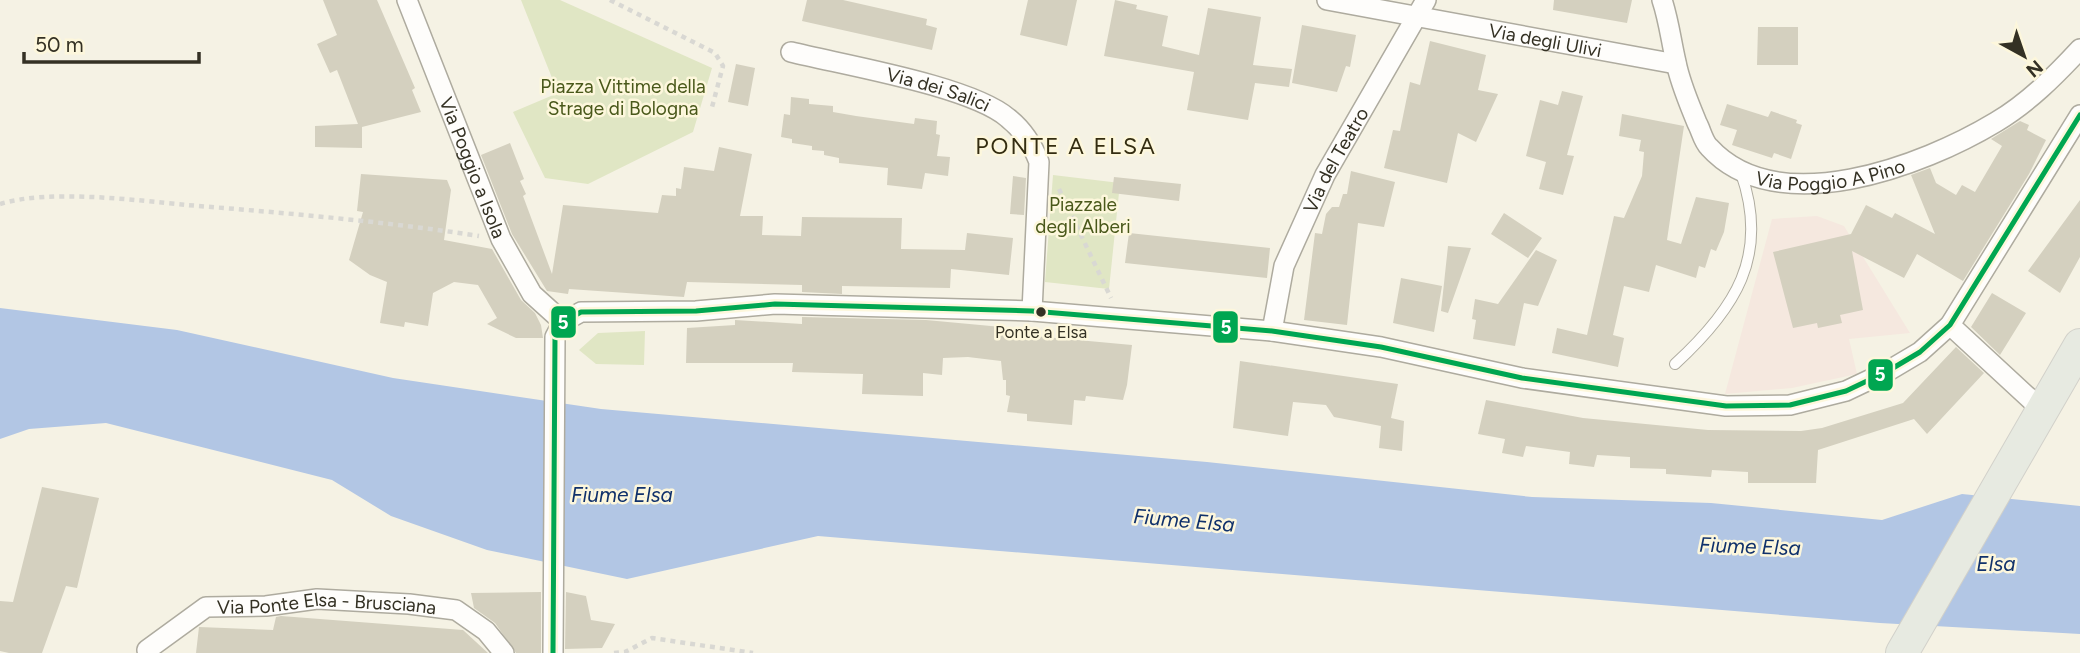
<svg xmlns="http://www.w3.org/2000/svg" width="2080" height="653" viewBox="0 0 2080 653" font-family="Figtree,sans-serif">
	<rect width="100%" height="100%" fill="#f5f2e4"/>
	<path fill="#f5e8df" d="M1817 216 1844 226 1910 333 1849 339 1857 374 1792 388 1725 394 1772 219Z"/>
	<path fill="#e0e6c4" d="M521 0H560L712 68 693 132 588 184 545 178 513 112 558 93Z
		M1053 175 1120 183 1109 289 1045 282Z
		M645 331 644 365 596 364 579 350 598 333Z"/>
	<path fill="#b2c6e4" d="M0 308 177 330 393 378 601 409 1207 462 1532 497 1711 503 1882 520 1962 494 2080 506V634L1880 623 818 536 627 579 487 550 391 516 332 480 106 423 29 429 0 439Z"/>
	<path fill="#d4d0bf" d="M323 0H377L415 88 412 90 421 112 362 127V148L315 147V126L358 124 337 70 330 73 317 44 337 35Z
		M807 0H843L927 19 926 25 937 28 932 50 802 21Z
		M1028 0H1077L1067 46 1020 35Z
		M1115 0 1137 5 1136 9 1168 16 1162 46 1199 55 1208 8 1261 17 1253 65 1292 69 1289 87 1255 83 1248 120 1187 110 1194 72 1104 56Z
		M1554 0H1632L1627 23 1553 10Z
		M1302 25 1356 35 1350 67 1346 66 1337 92 1292 83Z
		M1758 27H1798V65H1757Z
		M1430 41 1486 55 1478 90 1498 94 1476 142 1458 133 1447 183 1384 168 1393 130 1400 131 1410 82 1420 85Z
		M736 64 755 68 748 106 728 102Z
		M1562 91 1583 96 1567 155 1574 156 1563 195 1539 189 1546 162 1526 156 1540 100 1558 105Z
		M791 97 809 99V104L833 106V112L856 116 914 124 915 118 937 121 936 134 940 135 937 156 950 157 948 176 925 173 922 189 887 185 888 168 839 163V158L824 155V151L812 150V146L792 143V139L781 137 784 114 790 115Z
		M1727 104 1768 117 1771 111 1797 120 1796 123 1802 125 1791 159 1774 153 1772 158 1732 145 1737 130 1720 125Z
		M1622 114 1684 126 1667 240 1681 244 1696 197 1729 203 1724 232 1716 251 1711 249 1705 268 1699 266 1696 278 1656 265 1649 292 1624 286 1613 335 1624 338 1618 367 1552 353 1557 328 1587 335 1614 216 1624 218 1642 176 1644 152 1639 151 1641 140 1619 136Z
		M2020 121 2029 125 2027 130 2046 140 2029 174 1963 281 1917 254 1904 278 1852 251 1863 310 1840 315 1842 323 1818 328 1817 323 1793 328 1773 252 1851 234 1866 205 1892 218 1895 213 1935 234 1911 175 1930 168 1936 183 1956 195 1962 185 1975 192 2002 146 1991 139Z
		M510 143 524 179 520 181 526 194 523 196 552 274 563 205 658 213 662 195 676 196V188L681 189 684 167 714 171 719 147 752 154 740 216H763L762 235 801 236 802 217 902 218 901 249 965 250 967 233 1013 238 1009 275 951 269 950 288 842 286V294L802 292V285L687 282 684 297 569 289 568 294 547 291 512 234 481 155Z
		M1351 171 1395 182 1384 227 1358 223 1347 325 1304 320 1315 233 1322 234 1326 214 1332 207H1339L1343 194H1347Z
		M361 174 447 180 451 190 444 240 492 249 521 300 535 313 541 325 543 338H516L487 324 497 318 478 285 454 282 433 293 428 326 405 322 404 327 380 323 387 282 370 275 349 260 363 212 357 211Z
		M1013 176 1026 178 1024 215 1010 214Z
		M1114 177 1181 184 1179 201 1112 193Z
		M2080 200V257L2060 293 2028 271Z
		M1504 213 1542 238 1528 258 1491 234Z
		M1129 233 1270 248 1267 278 1125 263Z
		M1448 246 1471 248 1448 313 1441 311Z
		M1536 250 1557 260 1538 306 1524 303 1515 346 1473 339 1476 320 1472 319 1475 299 1498 304Z
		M1401 278 1442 286 1434 332 1393 323Z
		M1992 293 2026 313 2000 355 1971 327Z
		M802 317 926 320 1034 330V336L1132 345 1127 385 1123 400 1086 396 1085 401 1074 400 1072 425 1027 421V414L1007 412 1010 396 1006 395V380H1003L1001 361 968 357 943 358 942 375 923 373V396L862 394 863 374 792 372 793 363H686L687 328 735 325V320L802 324Z
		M1956 347 1984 373 1927 434 1914 419 1818 450 1816 483H1748V472L1712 470 1711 477 1666 474V469L1630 468V457L1597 455 1594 467 1569 464 1570 452 1526 446 1523 457 1502 453 1505 439 1478 434 1486 400 1583 418 1708 430 1801 431 1822 428 1903 403Z
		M1240 361 1398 384 1391 418 1404 421 1402 451 1379 448 1381 426 1334 417 1326 405 1293 402 1288 436 1233 428Z
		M42 487 99 498 77 588 66 586 42 653H9L0 651V601L13 602Z
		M541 592V653H516L495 623 474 608 471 593Z
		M566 592 586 596 591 620 615 624 602 648 565 649Z
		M281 616 463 630 488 653H196L199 627 273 630 276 617Z"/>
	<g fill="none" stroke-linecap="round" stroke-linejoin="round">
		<g stroke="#aeab9f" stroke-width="12">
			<path id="lane" d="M1675 364C1735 309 1770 256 1741 173"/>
		</g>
		<g stroke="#aeab9f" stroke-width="22">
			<g id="street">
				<path id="s1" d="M407 0 501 239 532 294 563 322"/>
				<path id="s2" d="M1327 0 1676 64"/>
				<path id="s3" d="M1662 0C1669 21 1671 41 1676 62 1680 83 1689 103 1697 123 1701 130 1703 141 1709 147 1777 222 1923 166 1996 122 2028 103 2055 76 2080 49"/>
				<path id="s4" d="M791 52C843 65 971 86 1008 118 1022 129 1033 146 1039 162L1032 311"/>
				<path d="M1950 325 2042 410"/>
				<path id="s5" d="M1272 331 1284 266 1325 175 1426 0"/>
				<path id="s6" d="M147 650 206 607 266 606 317 599 409 604 456 610 486 631 504 653"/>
				<path d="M553 653 555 337 563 322 581 312 696 311 775 304 1032 311 1272 331 1381 347 1522 378 1726 406 1790 405 1846 391 1888 371 1920 352 1950 325 2080 115"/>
			</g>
		</g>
		<g stroke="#d2d1ca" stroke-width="34">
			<path id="primary" d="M1902 653 2080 345"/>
		</g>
		<path stroke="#d9d8d3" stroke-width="4.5" stroke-dasharray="5 5" stroke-linecap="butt" d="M610 0 715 53 723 66 711 111
			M1059 189 1111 298
			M0 204C49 189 134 200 187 205 285 213 382 221 479 236
			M614 653 625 652 652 638 753 653"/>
		<use href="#lane" stroke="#fefdfb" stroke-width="10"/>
		<use href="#street" stroke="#fefdfb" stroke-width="19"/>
		<use href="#primary" stroke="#e7eae1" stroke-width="32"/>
		<g stroke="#fdf7dc" stroke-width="10">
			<path id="bus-1" d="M553 653 555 337 563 322 581 312 696 311 775 304 1032 311 1272 331 1381 347 1522 378 1726 406 1790 405 1846 391 1888 371 1920 352 1950 325 2080 115"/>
		</g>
		<use href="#bus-1" stroke="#00a651" stroke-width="5"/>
	</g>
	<circle fill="#343124" stroke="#fdf7dc" stroke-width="2.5" cx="1041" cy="312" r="6"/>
	<g text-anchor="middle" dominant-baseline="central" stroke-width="5" stroke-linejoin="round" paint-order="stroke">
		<g font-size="17" fill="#343124" stroke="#fdf7dc">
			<text x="1041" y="332">Ponte a Elsa</text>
		</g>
		<g font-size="19" fill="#343124" stroke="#fdf7dc">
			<text stroke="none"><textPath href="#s2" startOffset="222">Via degli Ulivi</textPath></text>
			<text stroke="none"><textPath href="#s4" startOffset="152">Via dei Salici</textPath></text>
			<text stroke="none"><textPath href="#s5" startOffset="184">Via del Teatro</textPath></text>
			<text stroke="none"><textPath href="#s3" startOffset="287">Via Poggio A Pino</textPath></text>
			<text stroke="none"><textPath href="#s1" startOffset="180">Via Poggio a Isola</textPath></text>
			<text stroke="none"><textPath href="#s6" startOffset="194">Via Ponte Elsa - Brusciana</textPath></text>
		</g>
		<g font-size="19" fill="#49581a" stroke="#fdf7dc">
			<text x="623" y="86">Piazza Vittime della<tspan x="623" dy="22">Strage di Bologna</tspan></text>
			<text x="1083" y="204">Piazzale<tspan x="1083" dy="22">degli Alberi</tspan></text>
		</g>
		<g font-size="21" font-style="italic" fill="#10316b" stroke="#fdf7dc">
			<text x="622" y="494">Fiume Elsa</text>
			<text transform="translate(1184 520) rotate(5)">Fiume Elsa</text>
			<text transform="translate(1750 546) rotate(2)">Fiume Elsa</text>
			<text x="1996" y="563">Elsa</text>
		</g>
		<g font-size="23" letter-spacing="2" fill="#342d11" stroke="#fdf7dc">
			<text x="1066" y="146">PONTE A ELSA</text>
		</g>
	</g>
	<g stroke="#fdf7dc" stroke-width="2.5">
		<rect x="550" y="305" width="27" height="34" rx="7" fill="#00a651"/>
		<rect x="1212" y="310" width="27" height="34" rx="7" fill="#00a651"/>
		<rect x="1867" y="358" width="27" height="34" rx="7" fill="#00a651"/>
	</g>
	<g font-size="19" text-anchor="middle" font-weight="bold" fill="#fff">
		<text x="563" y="329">5</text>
		<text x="1226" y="334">5</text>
		<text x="1880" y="381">5</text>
	</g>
	<g transform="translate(2024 56) rotate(140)" stroke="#fdf7dc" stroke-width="5" paint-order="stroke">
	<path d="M0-5L12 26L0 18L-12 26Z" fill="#343124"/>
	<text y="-10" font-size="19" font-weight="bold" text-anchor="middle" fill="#343124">N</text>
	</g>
	<path d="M24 52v10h175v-10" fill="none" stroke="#343124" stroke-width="3.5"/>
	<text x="35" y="52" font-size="21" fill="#343124" stroke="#fdf7dc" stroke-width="5" paint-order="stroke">50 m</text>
</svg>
